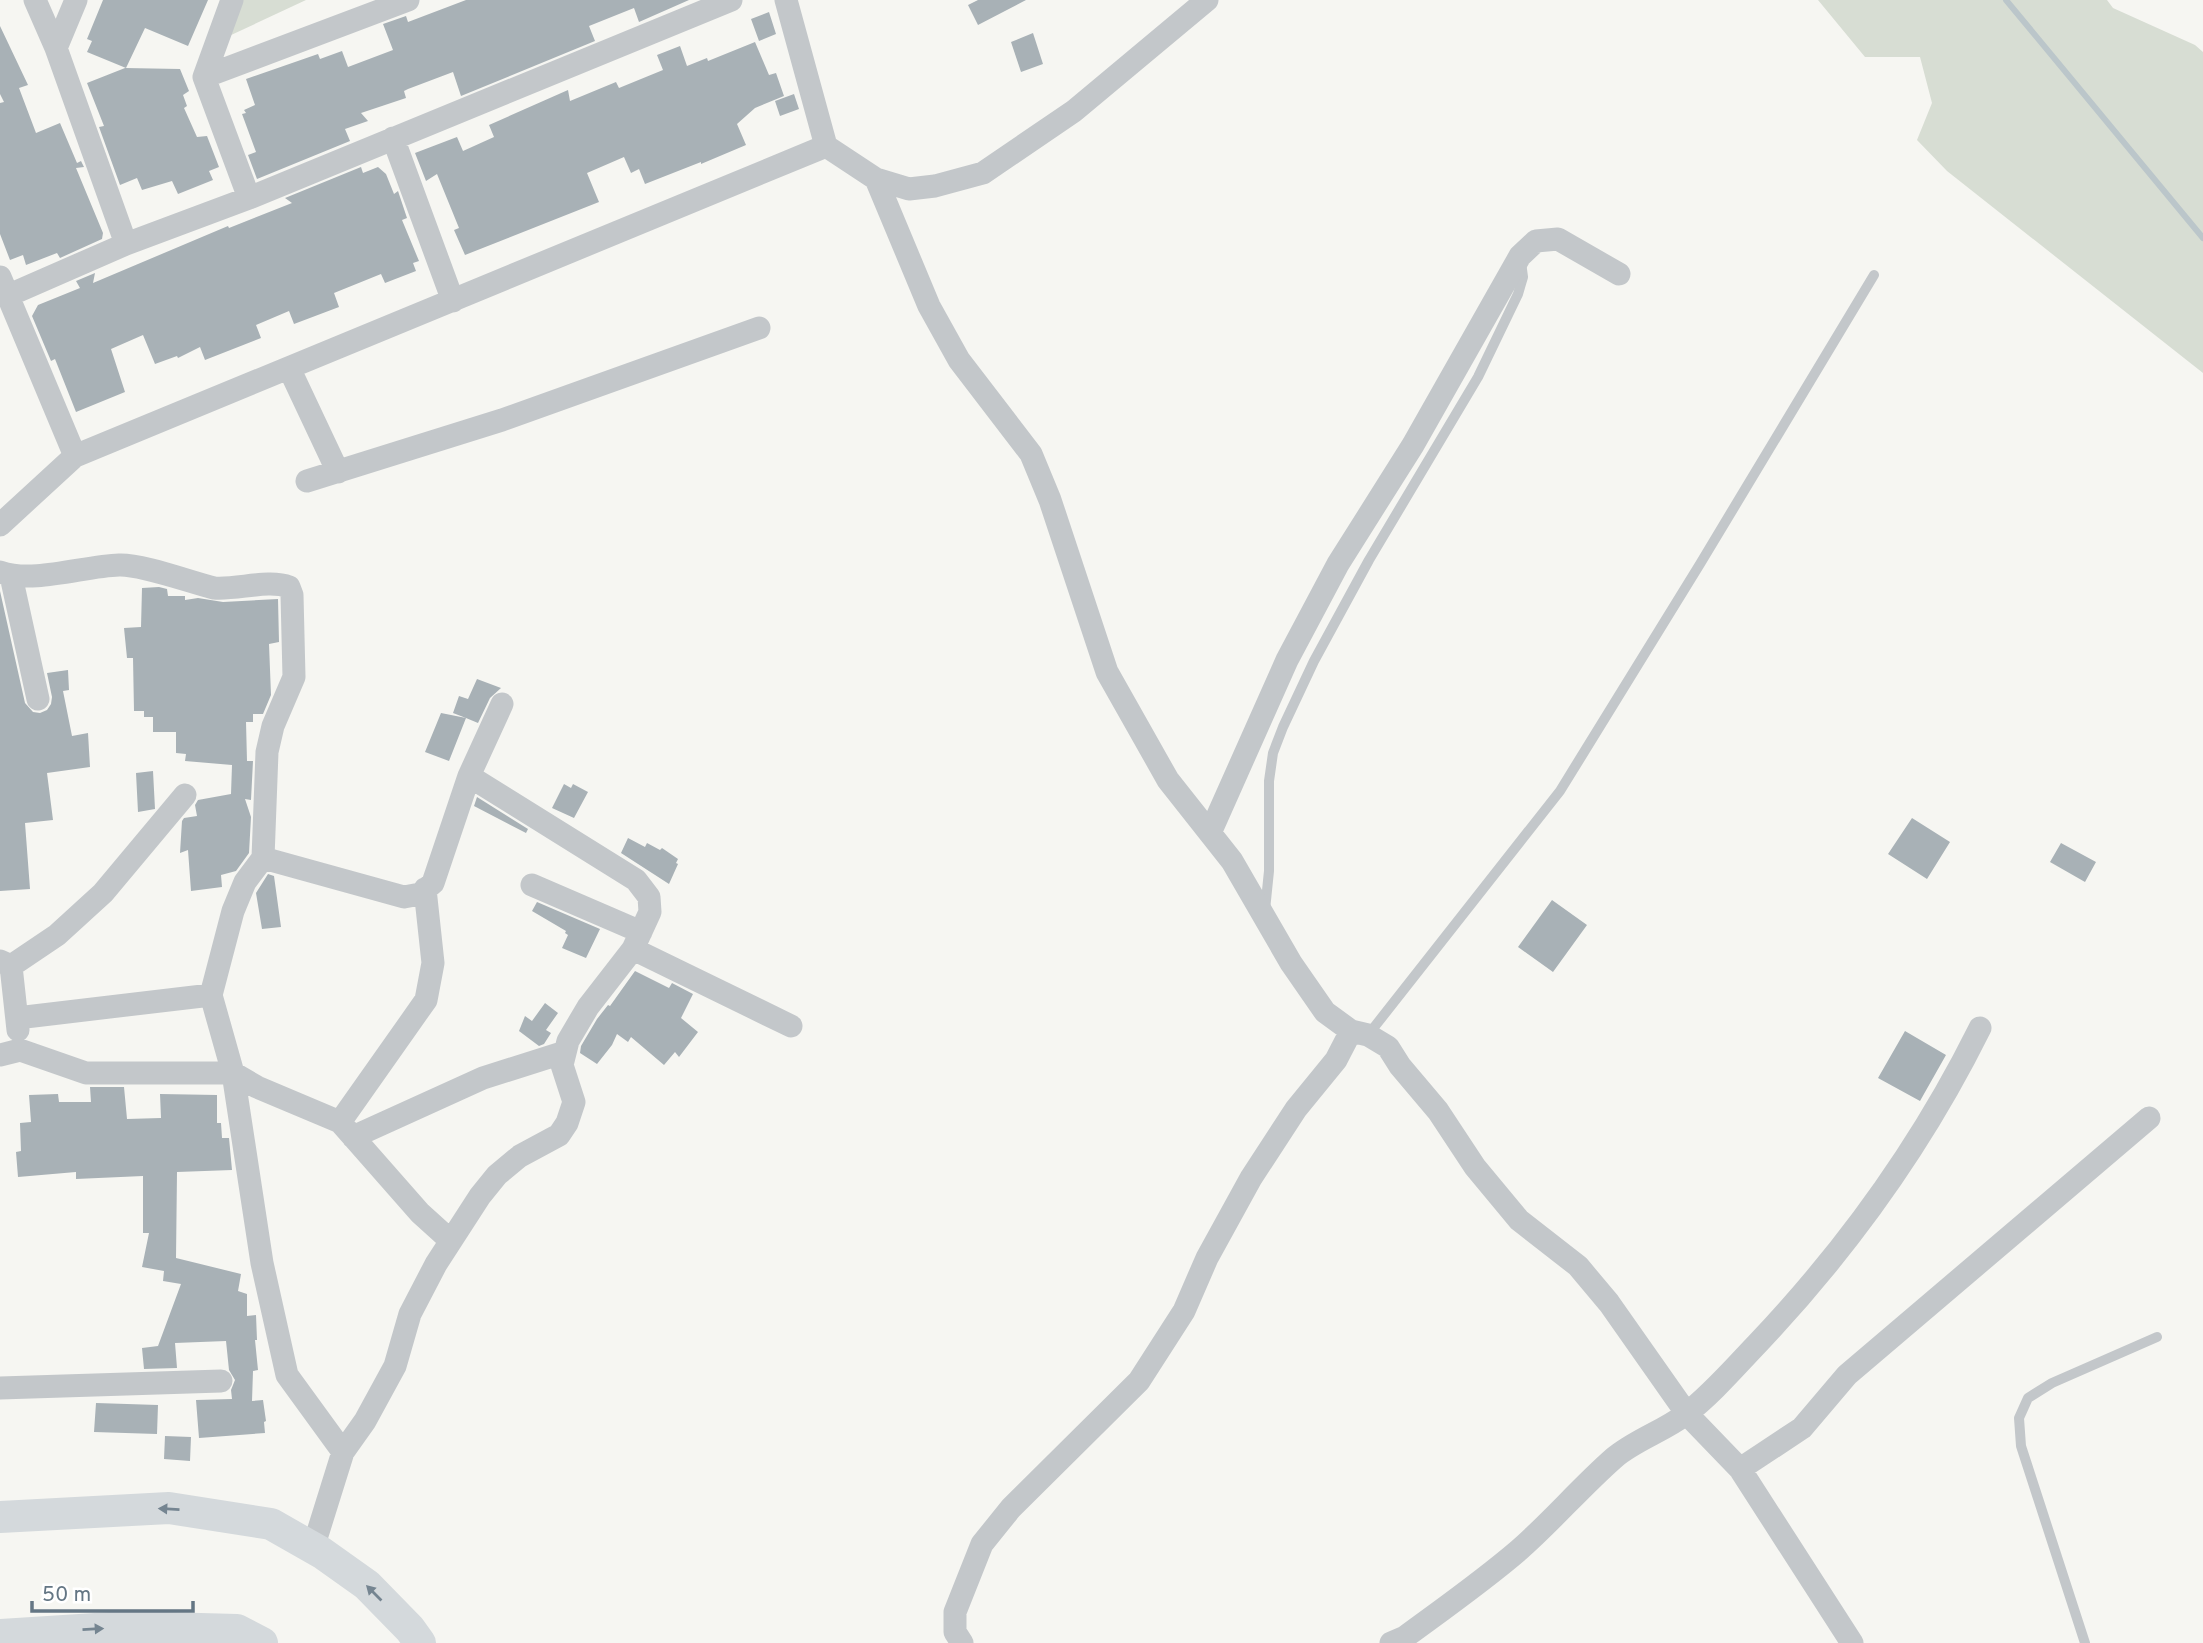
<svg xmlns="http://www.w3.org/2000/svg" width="2203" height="1643" viewBox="0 0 2203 1643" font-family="Overpass,sans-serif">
	<rect width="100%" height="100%" fill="#f6f6f2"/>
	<path fill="#d7ddd3" d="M243 0H306L229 36Z
		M1818 0H2107L2113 8 2195 45 2203 52V373L1947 171 1917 140 1932 103 1920 57H1865Z"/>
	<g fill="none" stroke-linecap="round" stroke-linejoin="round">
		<path stroke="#bbc6ca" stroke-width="6" d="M2006 0 2203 238"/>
	</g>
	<path fill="#a8b1b6" d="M103 0H208L188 46 145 28 126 68 87 52 92 41 87 39Z
		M466 0H689L639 22 634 8 589 26 595 41 461 96 453 72 408 89 404 91 406 98 361 113 368 121 345 129 350 141 257 179 248 155 256 152 242 114 246 113 244 110 255 105 246 79 318 54 320 59 342 51 348 67 393 50 383 24 406 16 408 22Z
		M978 0H1026L978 25 968 5Z
		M769 12 776 34 759 41 751 19Z
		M0 26 28 85 19 88 36 133 60 123 77 163 81 161 84 167 76 168 103 233 102 239 60 258 57 253 26 265 23 255 10 260 0 234V103L4 102 0 94Z
		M1033 33 1043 64 1021 72 1011 42Z
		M755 42 769 75 776 73 784 96 755 108 737 124 746 145 701 164V162L645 184 639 169 631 173 624 157 587 173 599 202 465 255 454 230 459 228 437 174 426 181 415 153 457 137 463 151 494 137 489 125 568 90 570 101 616 82 619 88 663 70 657 55 680 46 687 66 707 58 708 61Z
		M125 68 180 69 189 91 183 95 187 106 184 108 197 137 207 136 219 167 209 171 213 180 178 194 172 181 142 190 137 178 120 185 99 127 104 126 87 83Z
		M794 94 799 109 780 116 775 101Z
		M361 167 363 173 378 167 386 174 394 194 398 191 407 218 402 220 419 261 413 263 416 271 385 283 381 274 334 293 339 307 294 324 289 311 256 325 261 338 205 360 200 347 178 358 177 356 155 364 143 335 111 349 125 392 76 412 55 359 51 361 32 316 38 305 80 288 76 281 95 273 93 283 228 226 229 228 292 203 285 198Z
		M159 587 167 589 168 596H185V600L198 598 223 602 278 599 279 642 269 644 271 695 263 714H253V722H246L247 761H253L251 800 245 799 251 817 249 853 236 871 221 875 222 887 191 891 188 850 180 853 182 821 184 818 197 816 195 805 198 800 231 794 232 765 185 761 186 754 176 753V732H153V717H144V711H134L133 658H127L124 628 141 627 142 588Z
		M0 591 25 703 33 712 40 713 47 710 51 704 52 697 47 673 68 670 69 690 63 691 72 736 88 733 90 767 47 773 53 820 25 823 30 889 0 891Z
		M477 679 501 688 490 698 478 723 466 718 449 761 425 752 441 713 466 718 453 713 459 696 468 699Z
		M153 771 155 809 138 812 136 773Z
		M564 784 571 788 573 784 588 792 574 818 552 808Z
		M477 797 528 829 526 833 474 806Z
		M1912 818 1950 842 1927 879 1888 854Z
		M628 838 645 847 647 843 660 850 662 848 678 859 676 863 678 864 669 884 621 853Z
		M2061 843 2096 862 2085 882 2050 862Z
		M268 874 274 876 281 927 262 929 256 893Z
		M1552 900 1587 925 1553 972 1518 947Z
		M537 902 600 929 586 958 562 948 568 935 565 933 566 931 532 911Z
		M635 971 669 988 672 983 693 994 681 1018 698 1032 679 1057 675 1052 664 1065 631 1037 628 1042 617 1034 612 1045 597 1064 580 1053 581 1046 597 1019 608 1005 610 1006Z
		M545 1003 558 1013 546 1030 551 1033 544 1044 539 1046 519 1031 525 1016 532 1021Z
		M1905 1031 1946 1055 1920 1101 1878 1078Z
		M90 1087H124L127 1119 161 1118 160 1094 217 1095V1123H221L222 1138H229L232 1170 177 1172 176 1258 241 1274 238 1291 247 1294V1316L256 1315 257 1340H255L258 1370 253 1371 252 1401 263 1400 266 1421 264 1422 265 1433 199 1438 196 1400 232 1399 231 1390 235 1380 229 1370 226 1341 175 1343 177 1368 144 1369 142 1348 158 1346 181 1284 163 1281 164 1271 142 1267 149 1233H143V1176L76 1179V1172L18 1177 16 1152 21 1151 20 1123 31 1122 29 1095 58 1094 59 1102H91Z
		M96 1403 158 1405 157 1434 94 1432Z
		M165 1436 191 1437 190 1461 164 1459Z"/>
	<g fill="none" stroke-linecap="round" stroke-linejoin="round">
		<path stroke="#c3c7ca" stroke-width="10" d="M1265 910 1269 871V781L1273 753 1283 727 1314 661 1369 560 1478 377 1518 294 1523 277 1521 262
			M1368 1035 1560 791 1700 564 1874 275
			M2085 1643 2021 1446 2019 1418 2028 1398 2052 1383 2157 1337"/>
		<path stroke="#c3c7ca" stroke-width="23" d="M35 0 56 48 126 244
			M232 0 204 77 249 198
			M786 0 826 146 876 179 929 306 959 360 1031 454 1050 500 1107 672 1168 780 1232 861 1291 963 1325 1012 1351 1031 1368 1035 1388 1047 1400 1066 1438 1111 1475 1167 1519 1220 1578 1266 1609 1303 1687 1414 1740 1469 1852 1643
			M56 48 76 0
			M204 77 408 0
			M393 138 453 301
			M876 179 909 189 935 186 983 173 1074 111 1207 0
			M0 277 75 456
			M7 296 126 244 249 198 731 0
			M289 368 338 472
			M307 481 502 420 759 328
			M0 525 75 456 826 146
			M0 572C33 584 84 566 119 565 141 564 190 582 214 588 237 590 269 579 289 587L292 595 294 677 273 726 267 752 263 858 245 882 233 911 211 995 233 1073 262 1263 287 1375 343 1452
			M11 576 38 699
			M1210 833 1287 660 1338 564 1413 445 1520 256 1536 241 1558 239 1619 274
			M263 858 404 897 420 894 433 883 469 776 502 704
			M532 885 641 932
			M633 949 791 1026
			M0 961 11 966 18 1030
			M11 966 57 935 103 893 185 795
			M17 1018 211 995
			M0 1055 20 1050 86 1073H233L257 1087 340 1122 420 1213 451 1241
			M340 1122 426 1000 433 963 425 889
			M353 1137 483 1078 565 1052
			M0 1388 221 1381
			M1740 1469 1802 1428 1847 1375 2149 1118
			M313 1548 343 1452 365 1421 395 1366 410 1314 436 1264 480 1196 497 1175 520 1156 559 1135 567 1123 574 1102 562 1065 568 1041 588 1007 633 949 650 912 649 897 636 880 469 776
			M962 1643 955 1632V1612L982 1544 1011 1508 1139 1381 1184 1311 1207 1258 1251 1178 1296 1109 1336 1060 1351 1031
			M1391 1643 1405 1637C1443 1609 1483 1581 1519 1550 1552 1521 1581 1487 1614 1458 1635 1440 1664 1431 1686 1414 1712 1394 1735 1367 1758 1343 1846 1250 1923 1143 1980 1028"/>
		<path stroke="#d4d9dc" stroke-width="32" d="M0 1517 169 1508 271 1524 322 1553 367 1585 410 1629 420 1643
			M0 1635 127 1627 237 1630 262 1643"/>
	</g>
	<defs><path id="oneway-solid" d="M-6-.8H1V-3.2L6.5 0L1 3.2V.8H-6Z" transform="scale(1.75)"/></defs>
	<g fill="#758591">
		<use href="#oneway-solid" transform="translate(169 1509) rotate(-177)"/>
		<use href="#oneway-solid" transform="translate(374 1593) rotate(-135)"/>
		<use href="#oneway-solid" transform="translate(93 1629) rotate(-3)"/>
	</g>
	<path d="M32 1601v10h161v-10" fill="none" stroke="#647684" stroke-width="3.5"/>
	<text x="42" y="1601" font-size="21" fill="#647684" stroke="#ffffff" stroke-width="5" paint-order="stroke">50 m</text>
</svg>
